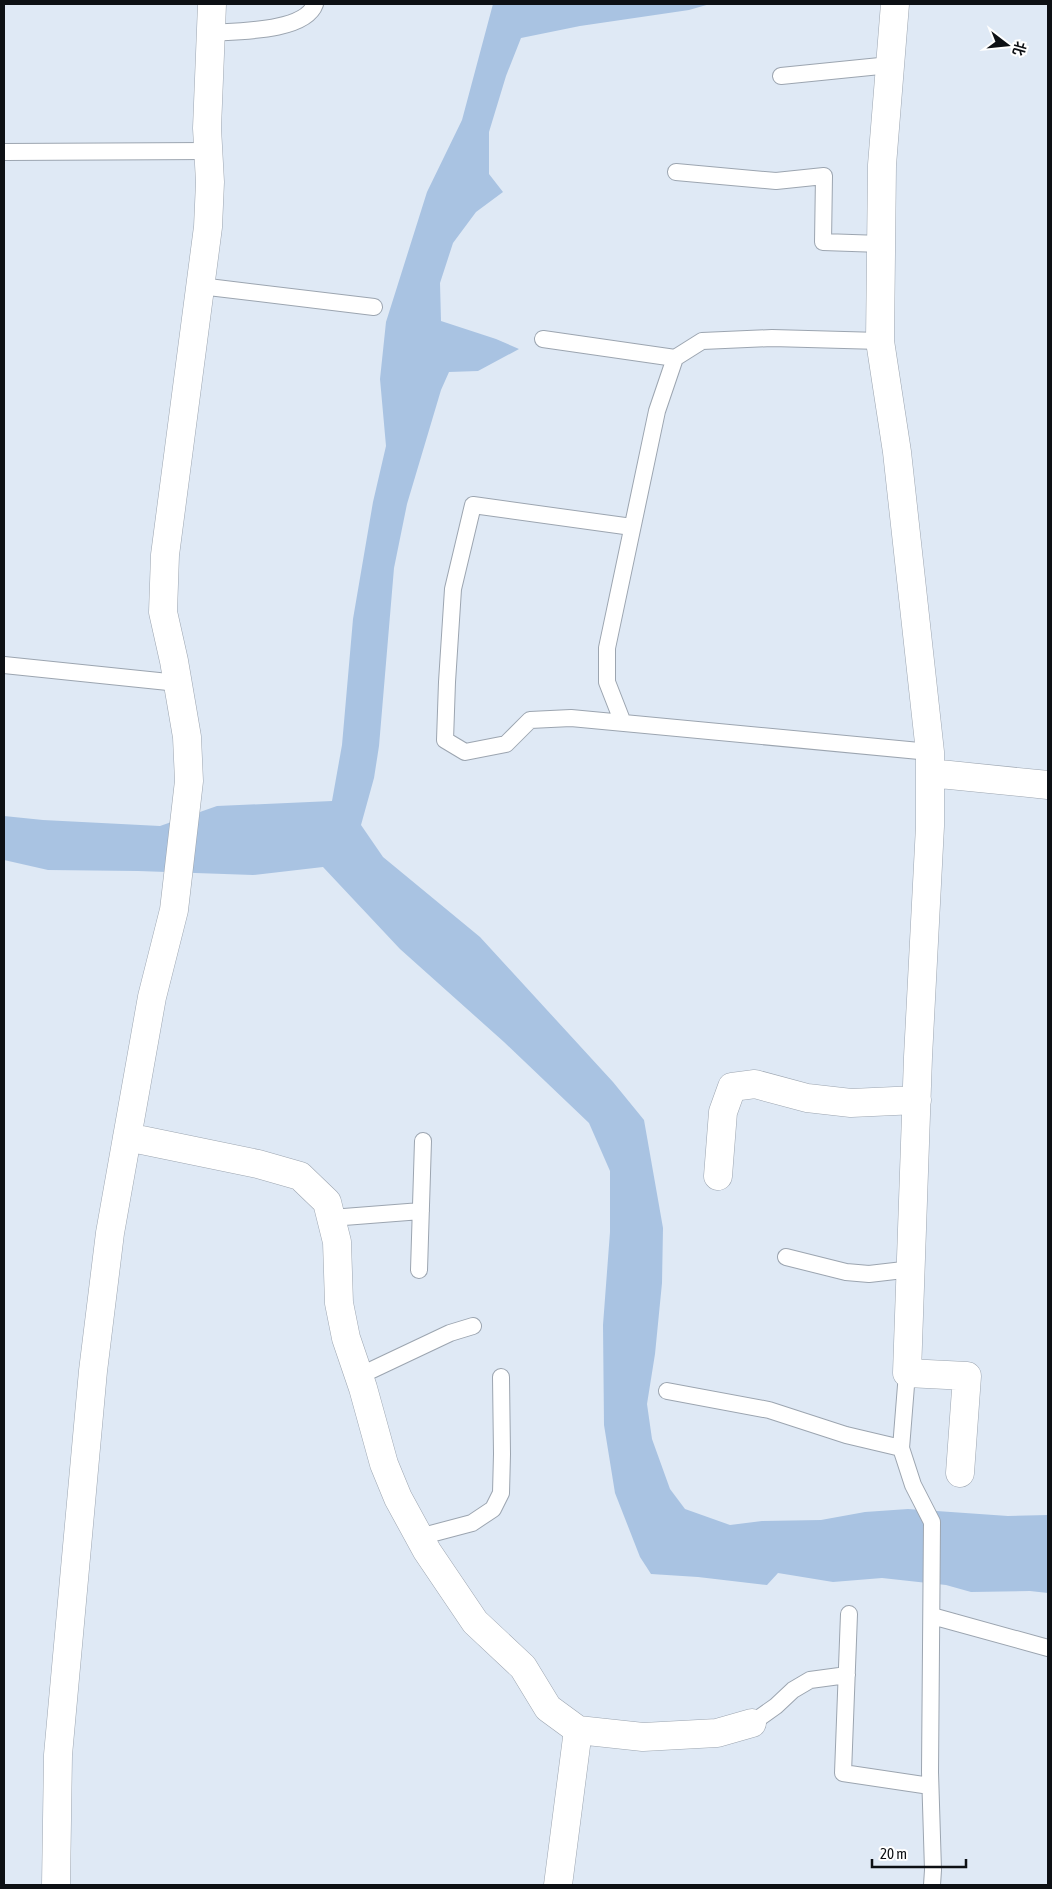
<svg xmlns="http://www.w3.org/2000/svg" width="1052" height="1889" viewBox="0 0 1052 1889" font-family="'Asap Condensed','Noto Sans SC',sans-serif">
	<rect width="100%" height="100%" fill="#dfe9f5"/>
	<path fill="#a9c3e2" d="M493 4H710L689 10 580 26 521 38 506 76 489 132V174L503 192 476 212 453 243 440 283 441 321 496 339 519 349 478 371 449 372 441 390 407 504 394 568 379 746 374 778 361 825 383 857 480 937 613 1082 644 1120 663 1228 662 1283 655 1354 647 1404 652 1439 670 1489 685 1509 730 1525 762 1521 821 1520 865 1512 908 1509 1008 1516 1048 1515V1593L1030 1591 971 1592 946 1585 882 1578 833 1582 778 1573 767 1585 698 1577 651 1574 640 1557 615 1493 604 1425 603 1325 610 1232V1171L589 1123 504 1042 400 949 323 867 253 875 138 871 48 870 4 860V816L43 820 160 826 217 806 332 801 342 745 353 619 373 502 386 446 380 379 386 322 427 192 462 120Z"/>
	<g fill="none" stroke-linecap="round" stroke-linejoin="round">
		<g stroke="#9ca5b0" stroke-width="18">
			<path id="lane" d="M210 33C237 31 305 32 315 4
				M781 76 890 65
				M4 152 208 151
				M676 172 776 181 824 176 823 242 881 244
				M200 286 374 307
				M543 339 675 358
				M632 527 473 505 453 589 447 682 445 740 465 752 506 744 530 720 571 718 930 752
				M4 665 178 683
				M623 723 607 682V648L657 411 675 358 702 341 772 338 880 341
				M331 1218 421 1211
				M786 1257 846 1272 869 1274 912 1269
				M419 1270 423 1141
				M907 1373 901 1448 913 1485 932 1522 930 1772 933 1870 932 1885
				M359 1376 450 1333 473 1326
				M667 1391 769 1410 846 1435 901 1448
				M419 1537 472 1523 493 1509 501 1493 502 1454 501 1377
				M849 1614 843 1773 930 1786
				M932 1616 1048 1648
				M752 1723 776 1706 793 1690 810 1680 847 1675"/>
		</g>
		<g stroke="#9ca5b0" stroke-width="29">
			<path id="street" d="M895 4 882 165 880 341 897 452 930 752V826L918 1057 907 1373 967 1376 960 1473
				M930 773 1048 785
				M127 1137 258 1164 300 1176 327 1202 337 1242 339 1303 346 1338 363 1388 384 1464 398 1498 427 1551 475 1622 523 1667 548 1708 578 1730 643 1737 717 1733 752 1723
				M718 1176 723 1112 732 1087 755 1084 807 1098 851 1103 917 1100
				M56 1885 58 1755 93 1371 110 1233 152 997 174 910 189 781 187 737 174 661 163 612 165 555 208 227 210 182 207 128 212 4
				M558 1885 578 1730"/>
		</g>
		<use href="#lane" stroke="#fff" stroke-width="16"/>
		<use href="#street" stroke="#fff" stroke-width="28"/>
	</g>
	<rect width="1052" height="1889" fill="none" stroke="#0d1014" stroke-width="10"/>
	<g transform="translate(1007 45) rotate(106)" stroke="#ffffff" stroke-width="4" paint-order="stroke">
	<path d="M0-4L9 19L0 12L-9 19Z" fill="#0d1014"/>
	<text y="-8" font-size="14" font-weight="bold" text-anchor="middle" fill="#0d1014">北</text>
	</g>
	<path d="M872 1859v8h94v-8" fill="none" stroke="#0d1014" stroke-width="2.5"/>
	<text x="880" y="1859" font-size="15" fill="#0d1014" stroke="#ffffff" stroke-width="4" paint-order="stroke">20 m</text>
</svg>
